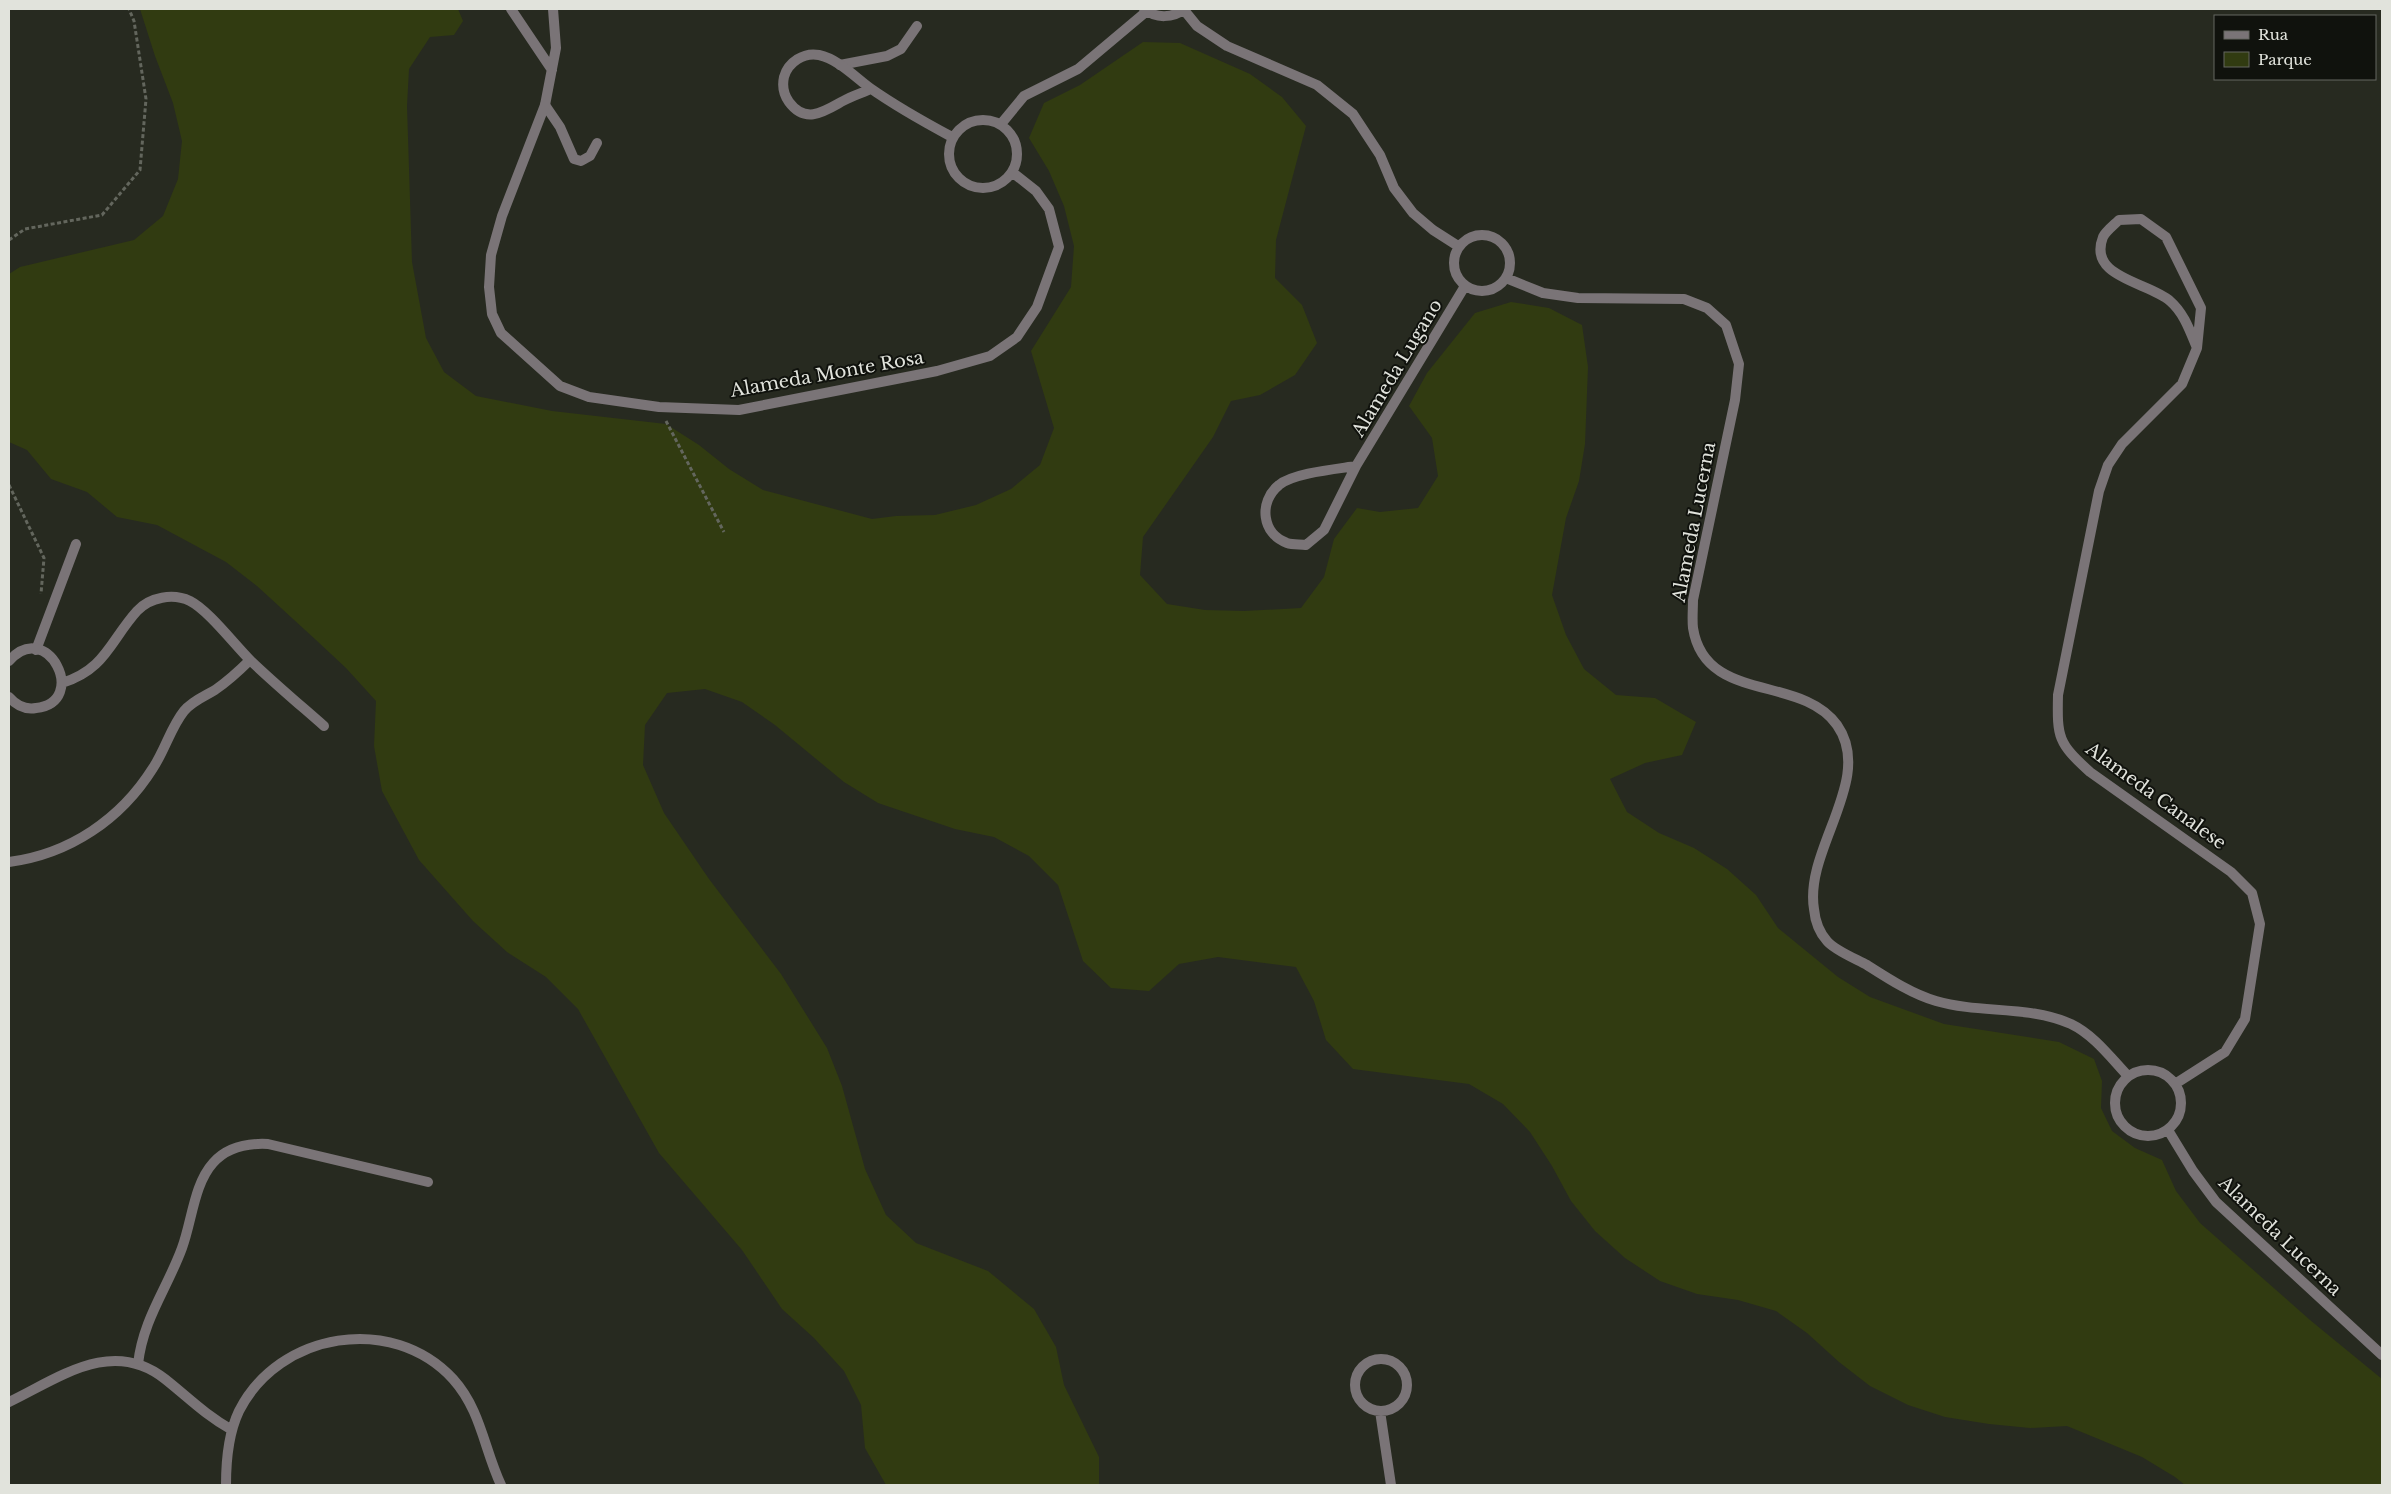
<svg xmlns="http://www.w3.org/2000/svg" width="2391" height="1494" viewBox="0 0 2391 1494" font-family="'Libre Baskerville',serif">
	<rect width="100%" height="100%" fill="#272a20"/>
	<path fill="#313b11" d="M140 9H458L463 21 454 35 430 37 409 69 407 106 412 262 426 338 444 372 476 396 552 411 666 424 699 445 729 469 763 490 872 519 896 516 935 515 976 505 1011 489 1040 465 1054 428 1031 351 1071 287 1074 246 1064 206 1049 171 1029 138 1044 103 1080 85 1143 42 1180 43 1250 74 1282 97 1306 126 1276 240 1275 278 1302 305 1317 343 1295 375 1260 395 1231 401 1213 437 1143 537 1140 575 1167 604 1205 610 1244 611 1301 608 1324 577 1334 539 1357 508 1380 512 1418 508 1438 476 1432 438 1409 406 1427 373 1475 313 1511 302 1549 308 1582 325 1588 367 1585 444 1579 481 1566 518 1552 595 1566 635 1584 669 1616 695 1655 698 1696 722 1682 755 1645 763 1610 779 1627 812 1659 833 1694 848 1727 869 1756 895 1778 928 1838 977 1870 997 1944 1024 2059 1042 2094 1059 2102 1081 2101 1108 2112 1131 2135 1148 2162 1160 2176 1191 2200 1223 2310 1320 2382 1379V1485H2185L2175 1477 2142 1457 2067 1426 2030 1428 1989 1424 1945 1417 1908 1405 1870 1386 1839 1362 1807 1333 1776 1311 1738 1300 1697 1294 1660 1281 1625 1258 1595 1231 1571 1201 1552 1166 1530 1132 1503 1104 1469 1084 1353 1069 1326 1040 1314 1001 1296 967 1218 957 1179 964 1149 991 1111 988 1083 961 1058 885 1029 856 994 837 955 829 878 803 844 782 775 725 742 702 705 689 667 693 645 725 643 765 664 813 709 879 781 974 827 1048 842 1086 865 1169 886 1215 916 1243 988 1271 1034 1309 1056 1347 1064 1385 1099 1457V1485H886L865 1448 861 1405 844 1371 814 1338 782 1309 742 1250 659 1153 578 1009 546 977 507 952 473 921 419 860 382 791 374 746 376 701 346 668 316 640 257 586 226 562 157 525 117 517 87 492 51 479 27 450 9 442V274L20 267 134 240 163 216 178 179 182 141 173 103 155 56Z"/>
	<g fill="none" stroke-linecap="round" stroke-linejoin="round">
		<path stroke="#63665d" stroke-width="3" stroke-dasharray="4 2.5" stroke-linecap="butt" d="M9 240 25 229 102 215 140 170 146 99 134 21 129 9
			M666 421 724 532
			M9 485 44 558 41 594"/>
		<path stroke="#7a7477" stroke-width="10" d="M840 65 887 56 901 49 917 26
			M545 105 560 127 574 159 581 161 590 156 597 143
			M36 650 76 544"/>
		<path stroke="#7a7477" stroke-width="10" d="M511 9 552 70
			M553 9 556 48 545 105 502 216 491 255 489 287 492 314 501 333 560 386 589 397 659 407 739 410 937 371 990 356 1017 337 1037 307 1059 247 1049 209 1036 191 1012 172
			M1144 9C1156 19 1173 18 1185 9
			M1184 10 1197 26 1227 46 1317 85 1353 114 1380 155 1394 188 1413 213 1433 230 1458 246
			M871 89C862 93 852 96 843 101 825 111 806 125 789 102 784 95 782 86 784 77 788 62 804 52 819 55 838 59 855 77 870 88 897 107 924 122 952 137
			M949 154a34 34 0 1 1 68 0a34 34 0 1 1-68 0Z
			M1001 124 1024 96 1078 69 1147 11
			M1454 263a28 28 0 1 1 56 0a28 28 0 1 1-56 0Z
			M1506 278 1543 293 1578 298 1684 299 1707 308 1726 325 1739 364 1735 400 1693 600C1693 609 1692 619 1693 628 1705 704 1801 674 1837 725 1875 779 1804 849 1814 909 1815 920 1819 932 1827 941 1834 950 1856 959 1867 965 1889 979 1912 994 1936 1001 1981 1014 2028 1005 2071 1024 2094 1035 2111 1058 2128 1076
			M1356 466C1337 469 1293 473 1279 485 1258 502 1262 534 1287 543 1293 545 1301 544 1306 545L1324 530 1356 466 1465 286
			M9 661C47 617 90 702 36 708 25 710 16 705 9 697
			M62 683C105 670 110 641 137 611 150 597 173 593 190 601 208 610 234 644 250 660 274 683 299 704 324 726
			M9 862C70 854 121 819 153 768 165 750 171 727 184 711 192 701 205 696 215 690 228 681 239 671 250 660
			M2115 1103a33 33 0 1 1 66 0a33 33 0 1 1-66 0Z
			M2175 1084 2225 1052 2245 1019 2260 924 2252 893 2231 872 2090 772C2058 743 2057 738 2058 695L2099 491 2108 465 2122 444 2182 384 2197 348 2201 308 2166 237 2141 219 2119 220C2114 225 2106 231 2103 237 2087 278 2149 282 2170 301 2184 313 2190 331 2197 348
			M2168 1130 2193 1171 2216 1202 2382 1355
			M1355 1385a26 26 0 1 1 52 0a26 26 0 1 1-52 0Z
			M138 1364C143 1319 167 1289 182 1248 192 1221 194 1184 213 1163 227 1147 248 1143 268 1144L428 1182
			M9 1402C59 1378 112 1337 165 1379 189 1398 204 1414 232 1430
			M1380 1411 1391 1485
			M226 1485C226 1460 228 1434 239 1411 279 1332 392 1313 453 1379 481 1410 484 1449 501 1485"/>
	</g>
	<g text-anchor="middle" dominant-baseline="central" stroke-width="4" stroke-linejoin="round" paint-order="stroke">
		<g font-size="18" fill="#e1e3dc" stroke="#10120d">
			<text transform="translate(1397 368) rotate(-59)">Alameda Lugano</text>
			<text transform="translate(827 374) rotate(-10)">Alameda Monte Rosa</text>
			<text transform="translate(1694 522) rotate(-79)">Alameda Lucerna</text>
			<text transform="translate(2156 796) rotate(36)">Alameda Canalese</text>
			<text transform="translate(2280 1236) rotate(44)">Alameda Lucerna</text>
		</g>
	</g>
	<rect width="2391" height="1494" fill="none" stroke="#e1e3dc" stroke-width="20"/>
	<rect x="2214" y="15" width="162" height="65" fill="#10120d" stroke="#646660"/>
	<rect x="2224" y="31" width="25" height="8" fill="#7a7477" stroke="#646660"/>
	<text x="2258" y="40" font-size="15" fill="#e1e3dc">Rua</text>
	<rect x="2224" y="52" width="25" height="15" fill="#313b11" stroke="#646660"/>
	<text x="2258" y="65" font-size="15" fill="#e1e3dc">Parque</text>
</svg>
